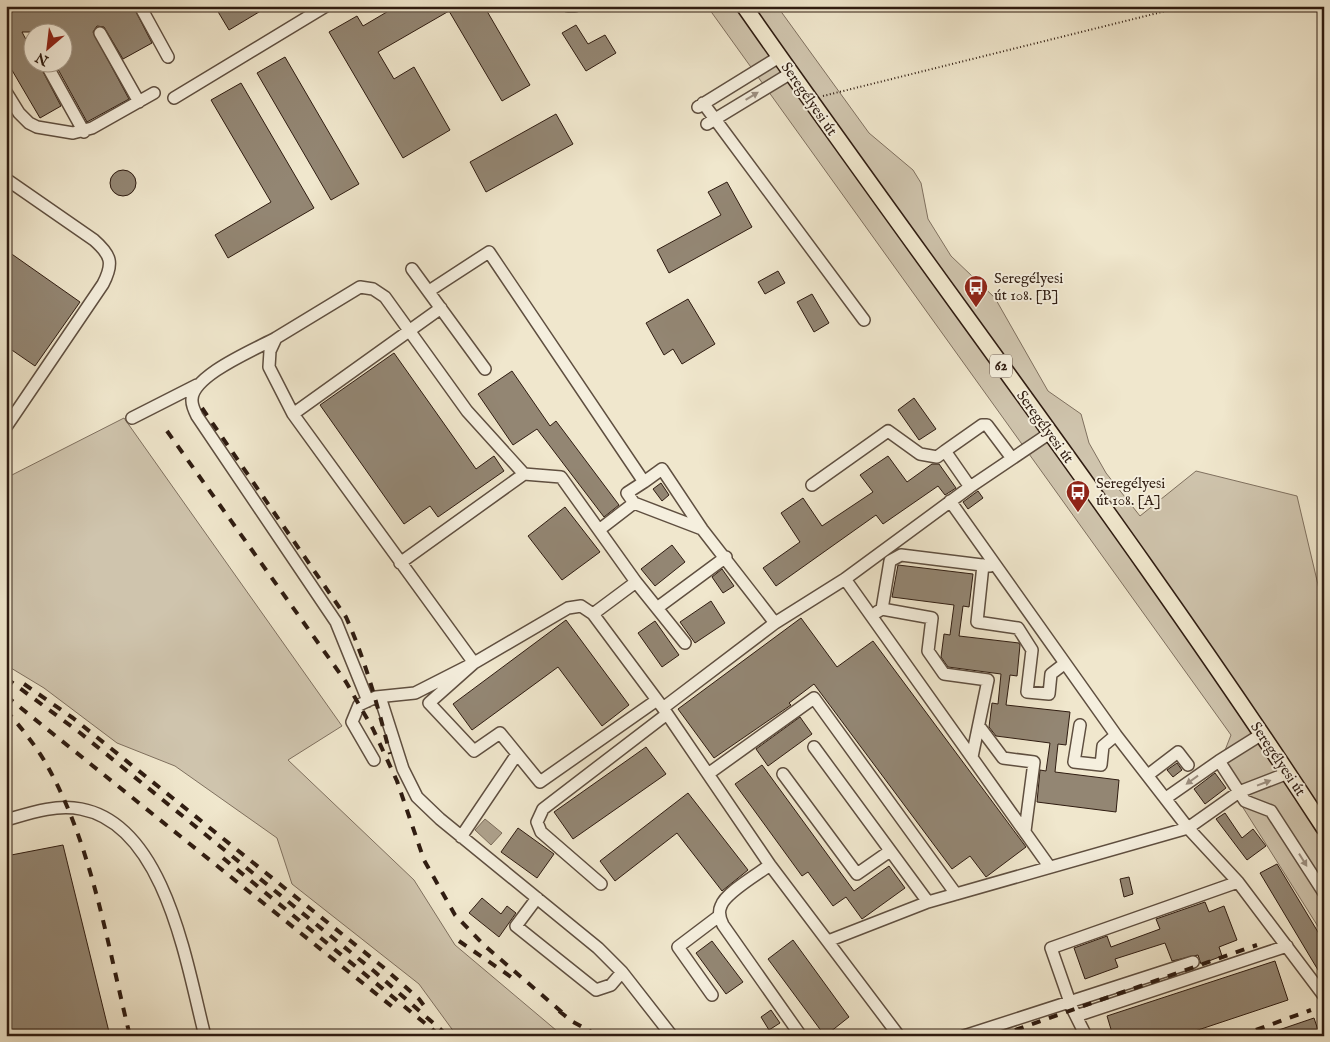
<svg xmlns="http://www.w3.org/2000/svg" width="1330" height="1042" viewBox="0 0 1330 1042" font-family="'IM FELL English',serif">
	<rect width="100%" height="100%" fill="#f0e7cd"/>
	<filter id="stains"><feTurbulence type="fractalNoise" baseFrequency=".004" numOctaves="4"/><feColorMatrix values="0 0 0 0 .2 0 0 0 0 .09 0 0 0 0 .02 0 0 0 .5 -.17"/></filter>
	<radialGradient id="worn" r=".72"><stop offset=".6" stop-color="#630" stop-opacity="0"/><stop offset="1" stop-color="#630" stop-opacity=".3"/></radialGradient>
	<path fill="#cfc4ad" stroke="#7f705f" d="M707 6H777L869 133 913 170 921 183 928 219 951 256 995 298 1048 391 1081 414 1089 443 1106 473 1140 516 1196 471 1297 496 1324 610V936L1218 768 1231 735Z
		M124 418 342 726 288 760 414 880 455 945 563 1036H457L419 984 292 884 277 838 175 766 117 743 44 688 6 665V478Z"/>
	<path fill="#aea28d" stroke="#7b6c5b" d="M485 819 502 833 491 845 475 830Z"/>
	<path fill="#938673" stroke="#2f1c11" d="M6 6H133L152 43 123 59 104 27 97 26 93 32 129 99 87 122 54 62H62V32H22L32 51V62H38L61 106 40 118 6 60Z
		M223 6H269L229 30 217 10Z
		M397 6H484L530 85 502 101 449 11 378 52 394 79 414 67 450 130 403 158 329 32 357 16 363 26Z
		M576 25 588 44 605 35 616 53 586 71 562 33Z
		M285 57 359 184 331 200 257 73Z
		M241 83 314 208 228 258 215 235 271 202 211 100Z
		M556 114 573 144 486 192 470 162Z
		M110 183a13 13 0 1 1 26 0a13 13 0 1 1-26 0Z
		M727 182 752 227 669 273 657 250 721 215 708 192Z
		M6 250 80 302 35 366 6 346Z
		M778 271 785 283 765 294 758 282Z
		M812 294 829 323 814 332 797 302Z
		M688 299 715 344 682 364 673 349 664 355 646 323Z
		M394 353 476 469 494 456 504 471 438 517 430 506 404 524 320 405Z
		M512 371 550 426 556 421 619 505 604 517 537 429 513 445 478 394Z
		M914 398 936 429 919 440 898 410Z
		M888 456 907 482 932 464H939L956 488 945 495 938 486 883 524 876 515 776 586 763 568 800 542 781 513 803 498 822 526 873 492 860 475Z
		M661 483 669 495 662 501 653 489Z
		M978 491 983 498 968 509 963 502Z
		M565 507 600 552 562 580 528 536Z
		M672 545 685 562 655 586 641 569Z
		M898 565 973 574 969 607 963 606 959 636 1019 643 1020 645 1017 676 1010 675 1006 705 1070 712 1066 745 1058 744 1055 772 1119 780 1116 812 1037 802 1040 770 1046 771 1050 743 996 736 989 727 992 703 998 704 1001 674 948 667 941 657 944 634 950 635 954 605 892 597Z
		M722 569 734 586 723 593 712 577Z
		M711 601 725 623 695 643 680 622Z
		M801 618 837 667 873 641 1026 847 986 877 970 856 952 869 814 684 789 703 791 705 714 758 678 709Z
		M566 620 629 705 602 726 558 667 472 730 453 704Z
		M655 621 679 655 662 667 638 633Z
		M800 717 812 734 768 766 756 749Z
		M646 747 666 774 573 839 554 812Z
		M1177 763 1182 770 1173 777 1167 770Z
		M762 765 854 891 889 866 905 888 862 919 846 897 833 906 808 872 802 876 735 784Z
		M1215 773 1226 788 1205 804 1194 789Z
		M688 793 748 870 722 891 677 833 615 881 600 861Z
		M1225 813 1242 838 1253 829 1266 846 1247 860 1216 819Z
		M518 828 554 854 537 878 501 852Z
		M63 845 110 1036H6V856Z
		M1277 864 1324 942V980L1260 873Z
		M1129 877 1133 894 1124 897 1120 879Z
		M482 898 501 914 507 906 516 913 499 937 469 913Z
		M1205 902 1209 912 1224 906 1237 940 1219 947 1222 956 1201 964 1198 955 1172 961 1165 943 1115 959 1118 967 1085 979 1074 948 1107 936 1111 947 1160 929 1156 919Z
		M793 940 849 1017 825 1036 768 959Z
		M712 941 743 982 726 994 696 953Z
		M1275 961 1288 1000 1180 1036H1113L1107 1016Z
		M771 1010 780 1023 769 1030 761 1017Z
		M1314 1018 1320 1036H1267V1034Z"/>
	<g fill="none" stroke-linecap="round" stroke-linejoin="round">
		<g stroke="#5f4f40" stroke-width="14">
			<path id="minor" d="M140 6 168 57
				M568 6H575
				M100 33 139 102
				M45 62 84 132
				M6 92 19 113 29 123 37 127 73 133 92 128 154 93
				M174 98 326 6
				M703 103 864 320
				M698 107 779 57
				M707 124 791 73
				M6 179 94 240C111 255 114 263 103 284L6 427
				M412 269 485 369
				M429 291 489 252 644 482 662 469 702 529 775 623
				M276 338C256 349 190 376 192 401 192 406 195 412 197 416L336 622 368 701
				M293 414 441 308
				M132 418 197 385
				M1011 457 987 425H982L945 451 970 487 1050 433
				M524 474 467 411 385 297 373 289 360 287 276 338 270 351 269 367 293 414 474 663 429 703 474 751 500 733 540 782 657 700
				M812 485 888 431 920 454 937 457 945 451
				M950 501 1116 735 1188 828 1238 882 1324 996
				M634 503 627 493 644 482
				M599 530 634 503 702 529
				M400 563 524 474 561 477 636 582 685 643
				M983 565 977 622 1018 628 1032 650 1027 692 1049 694 1051 674 1064 664
				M845 579 1049 866
				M657 608 726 557
				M882 609 932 618 928 651 944 674 988 680 972 757
				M877 612 882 609 890 561 901 555 990 566
				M593 614 636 582
				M380 697 403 769 417 797 440 819 598 948 622 972 672 1036
				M663 708 775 623 845 579 970 487
				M1080 725 1074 762 1101 765 1103 746 1116 735
				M979 726 1003 758 1034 762 1025 831
				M814 747 928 902
				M374 760 352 722 359 705 376 697 415 693 474 663 568 608 581 606 593 614 663 708 770 865 899 1036
				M1219 761 1245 801 1271 811 1324 893
				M708 774 814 698 956 894
				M783 774 857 874 890 851
				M1148 775 1178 752 1188 765
				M1166 798 1219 761 1262 734
				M6 820C30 813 56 804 81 809 166 825 187 967 205 1036
				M461 837 517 754
				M770 865C758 874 725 893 721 906 718 912 720 919 723 925L801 1036
				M601 884 541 832 537 822 543 809 667 714
				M537 898 516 926 596 990 611 985 622 972
				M828 941 928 902 1188 828 1239 792 1288 773
				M712 995 678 947 719 916
				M1076 1016 1287 946
				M964 1036 1193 962
				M1086 1036 1072 1008 1051 948 1238 882"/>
		</g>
		<g stroke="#2f1c11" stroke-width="18">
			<path id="major" d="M744 6C936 281 1141 547 1324 828"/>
		</g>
		<path stroke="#2f1c11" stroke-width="2" stroke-dasharray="1 2.5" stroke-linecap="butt" d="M823 96 1186 6"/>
		<use href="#minor" stroke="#f5efde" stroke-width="11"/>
		<use href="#major" stroke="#f0e7cd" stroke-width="15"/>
		<path stroke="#2f1c11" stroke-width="4" stroke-dasharray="9 9" stroke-linecap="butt" d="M202 408 346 617C366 662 378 707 390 754
			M167 431 346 682 373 729 397 781 424 860 455 915 485 946 564 1014
			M6 678 79 732 375 972 448 1036
			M24 684 73 718 383 967 419 999 428 1011
			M6 696 395 1009
			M6 710C22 729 38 748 49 769 93 849 108 948 130 1036
			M223 858 438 1034
			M459 941 514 979
			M559 1011 573 1022 599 1036
			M998 1036 1257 945
			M1239 1036 1311 1010"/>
	</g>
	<defs><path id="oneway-solid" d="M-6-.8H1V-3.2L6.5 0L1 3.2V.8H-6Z" transform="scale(1.25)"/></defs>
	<g fill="#9c9082">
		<use href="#oneway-solid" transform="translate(752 96) rotate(-31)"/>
		<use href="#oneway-solid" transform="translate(1192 780) rotate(144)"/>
		<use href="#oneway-solid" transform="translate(1264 783) rotate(-21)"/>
		<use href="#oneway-solid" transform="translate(1303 860) rotate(58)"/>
	</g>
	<defs>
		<g id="bus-pin" transform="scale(1.25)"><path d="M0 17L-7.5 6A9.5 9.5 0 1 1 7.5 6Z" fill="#8f2418" stroke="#f5efde"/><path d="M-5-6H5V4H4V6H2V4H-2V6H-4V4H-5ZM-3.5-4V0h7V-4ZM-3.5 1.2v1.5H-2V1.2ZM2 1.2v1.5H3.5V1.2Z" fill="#fff"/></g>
	</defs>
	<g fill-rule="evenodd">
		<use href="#bus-pin" x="976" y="287"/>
		<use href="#bus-pin" x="1078" y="492"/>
	</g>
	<g text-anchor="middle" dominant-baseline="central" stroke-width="4" stroke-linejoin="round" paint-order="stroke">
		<rect fill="#f5efde" stroke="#6a5b4e" stroke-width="1" x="990" y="354.5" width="22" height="23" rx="4"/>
		<g font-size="14" font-weight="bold" fill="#2f1c11">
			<text x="1001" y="366">62</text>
		</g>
		<g font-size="15" fill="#2f1c11" stroke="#f5efde">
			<text transform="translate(809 99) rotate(55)">Seregélyesi út</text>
			<text transform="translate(1045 427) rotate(54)">Seregélyesi út</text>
			<text transform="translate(1278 759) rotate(56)">Seregélyesi út</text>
		</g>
		<g font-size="15" fill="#2f1c11" stroke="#f5efde" text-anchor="start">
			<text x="994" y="278">Seregélyesi<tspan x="994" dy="17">út 108. [B]</tspan></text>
			<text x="1096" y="483">Seregélyesi<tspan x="1096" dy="17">út 108. [A]</tspan></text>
		</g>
	</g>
	<rect width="1330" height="1042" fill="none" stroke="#f0e7cd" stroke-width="25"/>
	<rect x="8" y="8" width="1315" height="1027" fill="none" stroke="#2f1c11" stroke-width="2.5"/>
	<rect x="12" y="12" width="1305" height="1017" fill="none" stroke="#2f1c11"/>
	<g transform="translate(48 48) rotate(208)"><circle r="24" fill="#f5efde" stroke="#a69b8c"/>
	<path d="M0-4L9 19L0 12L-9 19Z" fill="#8f2418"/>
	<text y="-8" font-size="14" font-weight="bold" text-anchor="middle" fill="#2f1c11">N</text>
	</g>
	<rect width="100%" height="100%" filter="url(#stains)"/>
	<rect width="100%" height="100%" fill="url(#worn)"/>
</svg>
